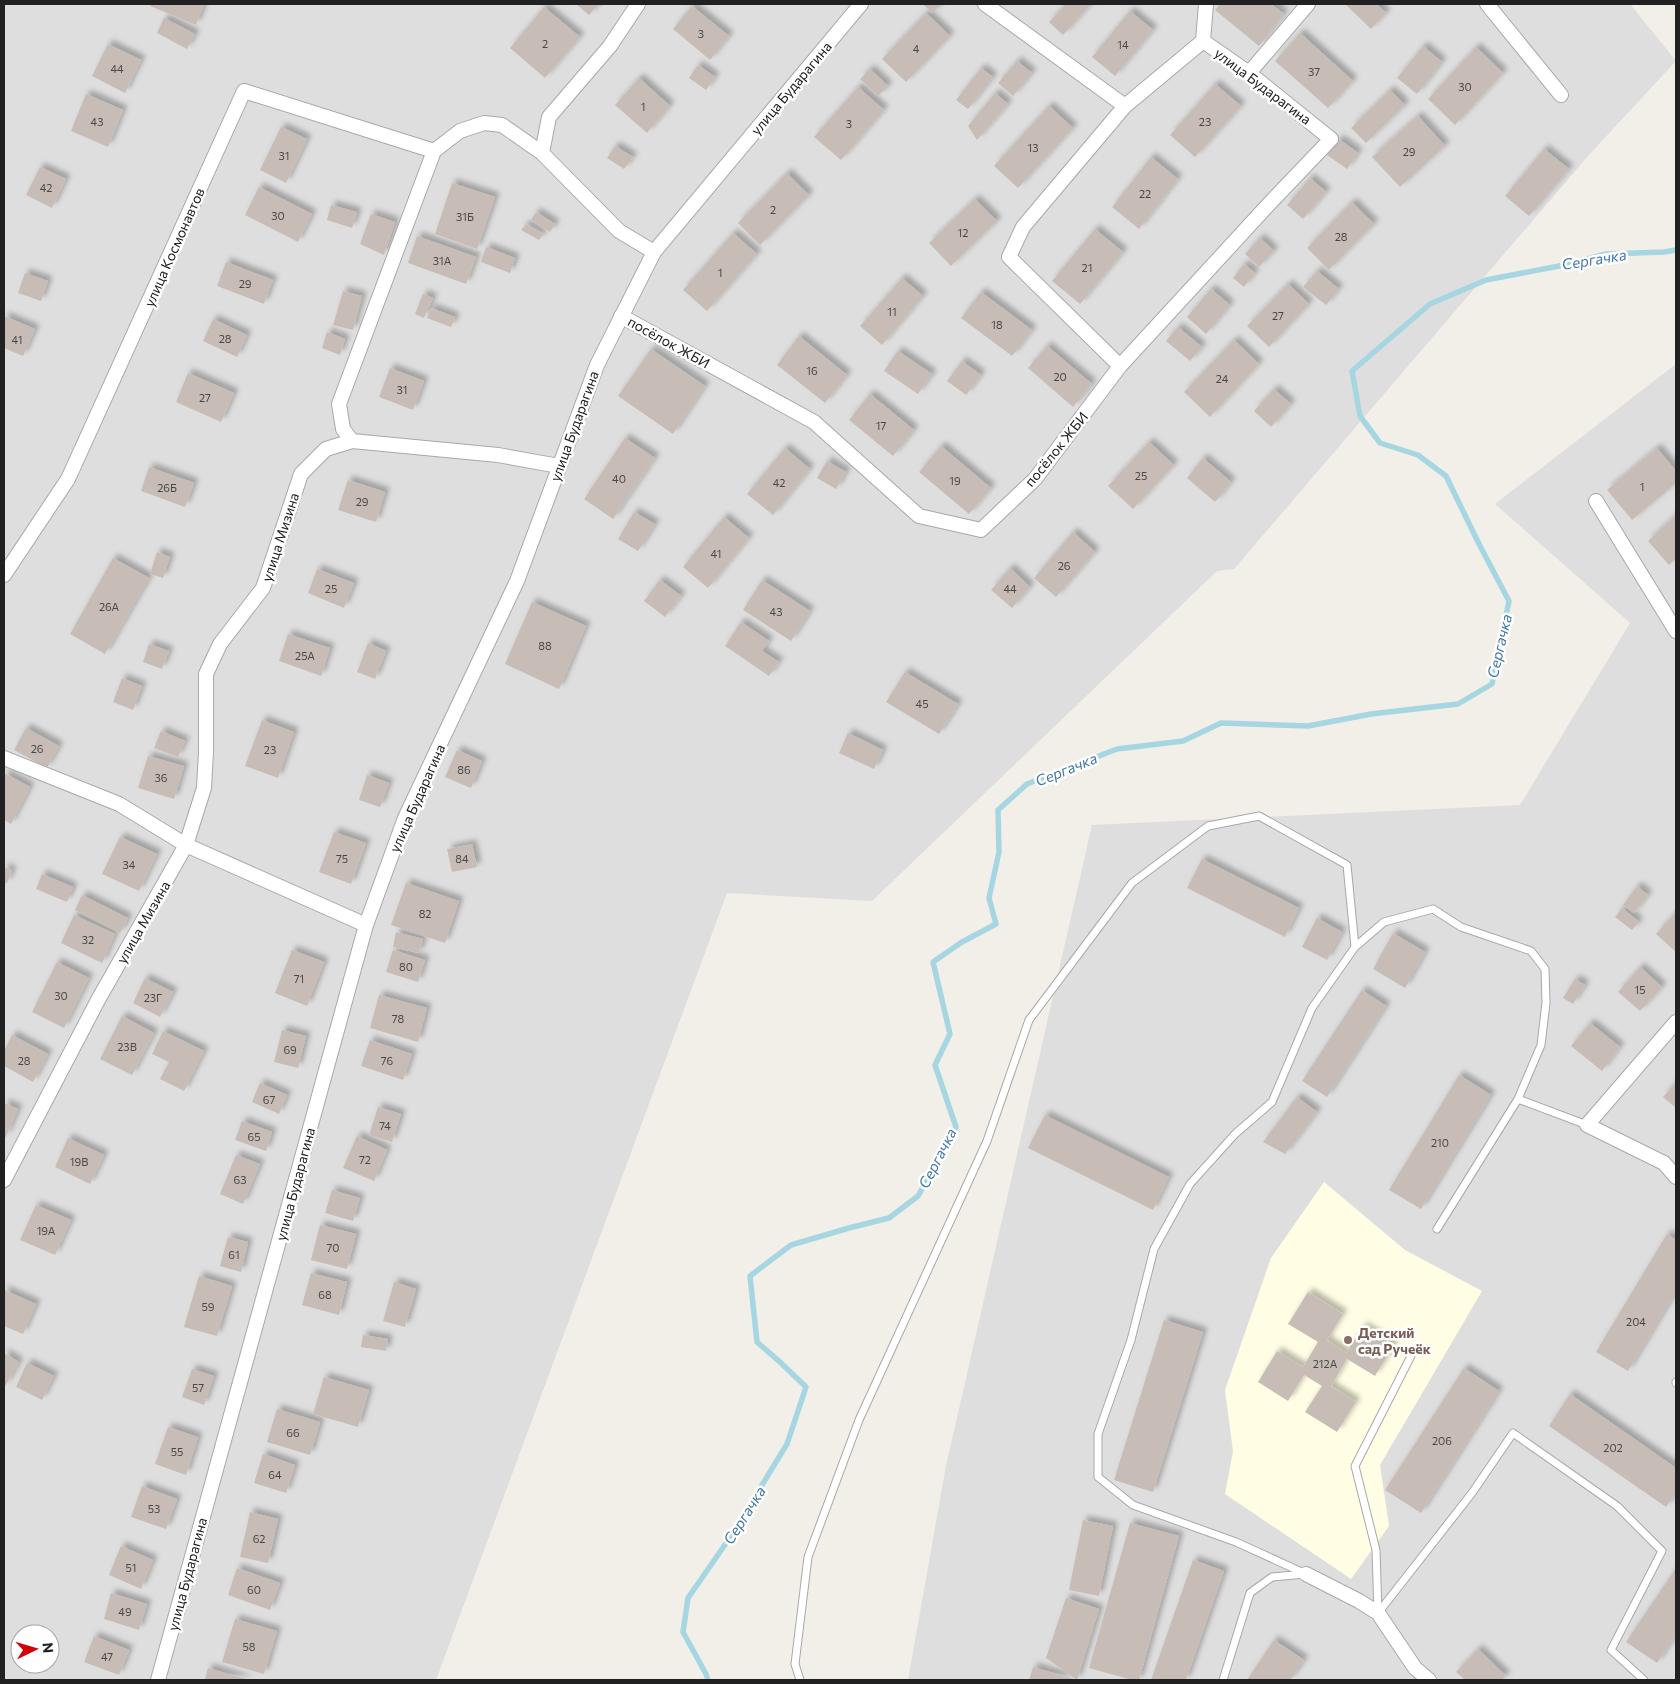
<svg xmlns="http://www.w3.org/2000/svg" width="1680" height="1684" viewBox="0 0 1680 1684" font-family="Commissioner,sans-serif">
	<defs>
		<filter id="shadow"><feDropShadow dx="4.5" dy="-4.5" stdDeviation="2.5" flood-color="#0004"/></filter>
	</defs>
	<rect width="100%" height="100%" fill="#f2eee8"/>
	<path fill="#dfdede" fill-rule="evenodd" d="M4 4H1630L1676 61 1588 156 1234 569 1217 571 872 901 727 893 436 1680H4ZM20 1634H50V1664H20Z
		M1676 364V1680H908L946 1466 1092 825 1520 805 1630 623 1495 504Z"/>
	<path fill="#fffee4" d="M1324 1182 1405 1250 1482 1291 1380 1465 1389 1526 1351 1579 1225 1494 1233 1451 1225 1390 1271 1258Z"/>
	<g fill="none" stroke-linecap="round" stroke-linejoin="round">
		<path stroke="#a6d6e2" stroke-width="5.5" d="M708 1680 706 1674 683 1632 688 1598 731 1536 787 1444 806 1387 780 1362 757 1342 750 1276 791 1245 849 1228 889 1218 918 1196 956 1127 935 1065 950 1034 933 962 962 942 996 924 989 898 999 852 998 810 1027 784 1117 749 1183 741 1221 723 1308 726 1371 714 1458 704 1492 684 1509 601 1479 544 1446 476 1418 455 1380 443 1360 416 1352 371 1430 304 1486 280 1559 266 1606 254 1664 252 1676 250"/>
	</g>
	<path fill="#c7bdb6" filter="url(#shadow)" d="M151 4H204L196 25 150 6Z
		M576 4H599L589 15Z
		M923 4H941L932 13Z
		M1066 4H1091L1063 35 1049 22Z
		M1220 4H1271L1284 14 1259 46 1215 10Z
		M1345 4H1376L1386 13 1371 29Z
		M692 6 729 36 710 60 673 29Z
		M544 7 580 37 545 78 510 48Z
		M1130 11 1153 30 1115 76 1092 57Z
		M926 13 950 36 906 82 882 59Z
		M164 18 195 34 187 49 157 33Z
		M1300 33 1353 81 1328 108 1275 61Z
		M108 44 141 60 125 93 92 76Z
		M1423 46 1442 62 1417 94 1397 78Z
		M1476 47 1503 73 1455 125 1428 99Z
		M1017 61 1032 73 1013 96 998 83Z
		M698 65 715 77 706 90 689 78Z
		M981 68 993 77 968 109 956 100Z
		M870 69 888 86 878 96 860 79Z
		M639 78 670 106 647 133 615 105Z
		M1215 84 1241 106 1195 157 1170 135Z
		M858 87 884 110 841 160 814 137Z
		M1390 90 1405 105 1366 143 1351 128Z
		M995 93 1008 104 977 140 968 126Z
		M86 94 123 110 108 147 71 131Z
		M1049 106 1073 128 1018 188 994 166Z
		M1418 116 1445 146 1400 187 1372 157Z
		M281 127 307 139 286 183 260 170Z
		M1339 139 1358 153 1347 169 1327 155Z
		M615 146 633 157 624 169 607 158Z
		M1544 149 1569 169 1529 216 1505 196Z
		M1151 157 1178 179 1139 229 1112 207Z
		M40 167 66 179 52 208 26 195Z
		M787 173 809 195 760 245 738 223Z
		M1310 178 1326 192 1303 219 1287 205Z
		M452 183 495 197 477 249 435 234Z
		M259 187 312 214 298 242 245 215Z
		M975 199 997 221 951 266 929 243Z
		M1352 202 1374 224 1329 270 1307 248Z
		M331 205 357 212 352 228 327 220Z
		M536 212 555 224 550 232 531 220Z
		M371 214 395 222 384 255 360 244Z
		M526 224 543 234 539 240 521 230Z
		M1095 229 1123 252 1080 304 1052 281Z
		M733 233 757 254 707 311 683 290Z
		M417 236 476 257 466 284 408 263Z
		M1260 238 1274 251 1259 267 1245 254Z
		M486 247 515 258 510 273 481 262Z
		M226 262 273 280 264 304 217 286Z
		M1244 264 1255 273 1244 287 1233 278Z
		M1317 271 1339 289 1326 305 1303 287Z
		M25 273 48 281 41 301 18 293Z
		M902 278 923 296 882 345 860 326Z
		M1288 284 1309 304 1269 347 1247 326Z
		M1211 289 1230 305 1206 334 1187 317Z
		M343 291 362 296 353 330 333 325Z
		M981 292 1032 330 1012 356 961 318Z
		M423 294 433 298 424 318 415 314Z
		M431 308 455 317 451 327 427 318Z
		M4 316 35 329 23 356 4 348Z
		M213 319 247 335 237 357 203 341Z
		M1178 327 1202 347 1190 361 1166 341Z
		M327 332 345 339 340 355 322 348Z
		M799 336 847 375 825 403 777 365Z
		M1234 340 1259 364 1210 417 1184 392Z
		M1047 346 1092 384 1073 407 1028 368Z
		M651 349 705 386 673 434 618 396Z
		M898 351 932 374 918 394 884 371Z
		M962 361 981 375 966 395 947 381Z
		M390 368 424 381 413 410 379 397Z
		M188 373 234 393 221 422 176 402Z
		M1274 389 1291 404 1271 427 1254 411Z
		M870 394 914 430 893 456 849 420Z
		M625 438 655 458 613 519 584 499Z
		M1149 442 1174 465 1133 509 1108 486Z
		M941 446 991 488 969 514 919 472Z
		M785 448 810 469 773 515 747 494Z
		M1657 448 1676 471V483L1632 520 1607 490Z
		M1203 458 1231 482 1215 502 1187 478Z
		M827 461 846 472 836 489 817 478Z
		M149 467 194 483 185 507 141 491Z
		M348 480 385 492 376 522 338 510Z
		M634 512 655 524 638 551 618 539Z
		M1676 515V558L1669 565 1648 541Z
		M724 517 749 538 708 588 683 567Z
		M1073 532 1095 552 1056 597 1034 578Z
		M157 552 170 557 163 578 150 574Z
		M113 558 149 578 105 654 70 634Z
		M1010 568 1030 587 1012 608 991 590Z
		M317 569 354 583 344 608 308 593Z
		M660 580 681 596 665 617 644 601Z
		M762 580 810 611 791 641 743 610Z
		M532 602 586 626 559 689 505 664Z
		M741 622 769 641 762 651 779 662 769 676 725 646Z
		M288 634 330 648 321 676 279 661Z
		M368 643 386 651 375 679 357 672Z
		M149 644 169 651 162 669 143 662Z
		M905 672 958 704 939 734 886 702Z
		M122 678 142 686 133 710 113 702Z
		M262 720 294 732 278 778 245 766Z
		M26 728 59 746 47 768 14 750Z
		M161 731 185 741 178 757 154 748Z
		M848 733 883 750 874 769 839 753Z
		M457 750 482 761 471 788 445 777Z
		M148 756 184 766 174 799 138 788Z
		M4 773 30 787 11 824 4 820Z
		M367 775 389 783 380 807 359 800Z
		M334 832 366 843 351 884 319 872Z
		M120 837 157 854 139 891 102 874Z
		M472 844 477 867 452 872 447 849Z
		M1202 859 1299 908 1285 937 1187 888Z
		M4 867 12 871 7 883 4 882Z
		M42 874 73 887 67 902 36 889Z
		M406 883 459 901 445 943 391 925Z
		M1637 886 1648 895 1634 913 1623 905Z
		M82 895 128 918 120 933 75 910Z
		M1622 908 1639 922 1632 930 1615 917Z
		M1676 912V952L1656 934Z
		M74 915 115 934 102 963 61 943Z
		M1317 918 1342 932 1327 960 1302 947Z
		M396 932 423 939 419 953 393 947Z
		M1393 933 1425 952 1405 988 1373 969Z
		M292 950 324 962 307 1006 275 993Z
		M393 950 425 960 418 982 386 972Z
		M57 962 89 978 64 1028 32 1012Z
		M1640 967 1662 987 1640 1011 1618 992Z
		M145 978 173 992 160 1017 133 1003Z
		M1575 979 1585 985 1573 1004 1563 998Z
		M1362 990 1386 1006 1327 1097 1302 1081Z
		M379 995 427 1008 418 1042 370 1028Z
		M122 1016 154 1033 132 1075 100 1059Z
		M1590 1023 1620 1047 1602 1071 1571 1046Z
		M282 1030 306 1036 298 1068 274 1062Z
		M163 1031 204 1051 184 1091 160 1079 169 1062 152 1054Z
		M12 1035 48 1054 33 1082 4 1066V1051Z
		M370 1040 412 1054 403 1080 361 1066Z
		M1459 1075 1491 1095 1421 1209 1389 1190Z
		M1676 1082V1108L1663 1097Z
		M260 1083 287 1095 279 1114 252 1102Z
		M1297 1097 1317 1112 1285 1154 1263 1142Z
		M4 1103 18 1109 6 1137 4 1136Z
		M378 1107 401 1114 392 1142 369 1135Z
		M1045 1115 1169 1177 1153 1210 1028 1148Z
		M242 1121 272 1132 266 1151 235 1140Z
		M357 1136 387 1150 374 1181 343 1168Z
		M68 1138 104 1155 90 1184 55 1167Z
		M236 1155 260 1164 243 1204 220 1194Z
		M332 1190 360 1198 353 1221 325 1213Z
		M36 1205 71 1220 55 1255 20 1240Z
		M320 1225 356 1234 347 1269 311 1260Z
		M1667 1234 1676 1240V1291L1628 1371 1596 1352Z
		M228 1237 248 1242 241 1272 220 1266Z
		M311 1273 347 1282 339 1315 302 1305Z
		M199 1276 232 1286 217 1336 184 1327Z
		M394 1282 416 1289 405 1327 383 1321Z
		M4 1290 36 1304 23 1334 4 1326Z
		M1308 1292 1343 1314 1327 1340 1346 1353 1363 1326 1394 1345 1375 1376 1347 1359 1331 1386 1356 1402 1337 1432 1305 1412 1322 1386 1304 1375 1288 1401 1258 1382 1277 1351 1303 1367 1318 1342 1288 1324Z
		M1164 1320 1203 1332 1153 1492 1114 1480Z
		M363 1335 388 1339 386 1351 361 1347Z
		M4 1353 19 1362 4 1388Z
		M27 1363 54 1376 42 1400 16 1387Z
		M1464 1368 1499 1391 1421 1513 1385 1490Z
		M192 1369 214 1376 204 1405 182 1397Z
		M324 1377 369 1390 358 1427 313 1414Z
		M1570 1394 1676 1468V1492L1666 1507 1549 1426Z
		M277 1409 320 1422 310 1455 267 1442Z
		M168 1427 198 1437 186 1475 155 1464Z
		M263 1454 295 1465 286 1493 254 1483Z
		M142 1486 177 1499 166 1529 131 1517Z
		M250 1512 278 1519 268 1563 240 1557Z
		M1083 1520 1113 1526 1099 1596 1069 1590Z
		M1130 1523 1179 1536 1139 1680H1132L1089 1668Z
		M121 1546 153 1560 141 1589 109 1575Z
		M1193 1560 1224 1571 1186 1680H1151Z
		M237 1568 280 1583 270 1610 228 1595Z
		M1676 1568V1635L1657 1663 1626 1642Z
		M111 1593 147 1604 139 1630 104 1619Z
		M1066 1598 1099 1609 1077 1680H1029L1033 1667 1077 1680 1046 1658Z
		M235 1619 277 1631 264 1674 222 1662Z
		M94 1636 129 1650 119 1675 84 1662Z
		M1274 1640 1304 1660 1290 1680H1247Z
		M1478 1649 1506 1676 1502 1680H1465L1456 1672Z
		M208 1668 249 1680H205Z"/>
	<g fill="none" stroke-linecap="round" stroke-linejoin="round">
		<g stroke="#a8a8a8" stroke-width="9">
			<path id="lane" d="M1437 1229 1518 1099
				M1411 1356 1355 1466 1376 1550 1378 1613 1472 1493 1513 1433 1617 1506 1662 1551 1611 1650 1644 1680
				M1676 1382V1383
				M1306 1574 1236 1542 1133 1505 1098 1477V1434L1131 1340 1154 1249 1190 1184 1235 1134 1272 1102 1312 1008 1355 947 1384 922 1433 909 1461 927 1531 951 1545 969 1546 1003 1541 1045 1518 1099 1587 1125
				M800 1680 795 1664 808 1557 859 1420 987 1141 1029 1020 1132 883 1208 826 1259 816 1347 865 1355 947
				M1223 1680 1250 1593 1272 1577 1306 1574"/>
		</g>
		<g stroke="#a8a8a8" stroke-width="16">
			<path id="street" d="M985 4 1125 106
				M1487 4 1561 95
				M1203 41 1206 4
				M1249 73 1308 4
				M542 153 549 117 610 46 638 4
				M621 316 814 422 919 516 981 530 1035 479 1120 366 1269 204 1331 139 1249 73 1203 41 1125 106 1023 227 1009 257 1120 366
				M352 441 498 455 559 466
				M1596 501 1676 631
				M4 575 68 479 244 91 434 151
				M4 758 119 804 186 845 366 925
				M1676 1022 1587 1125 1664 1163 1676 1177
				M4 1180 98 1000 186 845 204 788 206 752V674L220 644 263 588 301 474 326 449 352 441 343 429 339 404 434 151 460 131 484 123 502 125 542 153 619 231 654 252
				M1306 1574 1359 1601 1378 1613 1415 1668 1429 1680
				M158 1680 366 925 405 818 517 581 597 365 654 252 861 4"/>
		</g>
		<use href="#lane" stroke="#fff" stroke-width="7"/>
		<use href="#street" stroke="#fff" stroke-width="14"/>
	</g>
	<circle fill="#8d6e63" stroke="#fff" stroke-width="2" cx="1348" cy="1340" r="5"/>
	<g text-anchor="middle" dominant-baseline="central" stroke-width="5" stroke-linejoin="round" paint-order="stroke">
		<g font-size="11" fill="#4a4846">
			<text x="701" y="33">3</text>
			<text x="545" y="43">2</text>
			<text x="1123" y="44">14</text>
			<text x="916" y="48">4</text>
			<text x="117" y="68">44</text>
			<text x="1314" y="71">37</text>
			<text x="1465" y="86">30</text>
			<text x="643" y="106">1</text>
			<text x="97" y="121">43</text>
			<text x="1205" y="121">23</text>
			<text x="849" y="123">3</text>
			<text x="1033" y="147">13</text>
			<text x="1409" y="151">29</text>
			<text x="284" y="155">31</text>
			<text x="46" y="187">42</text>
			<text x="1145" y="193">22</text>
			<text x="773" y="209">2</text>
			<text x="278" y="215">30</text>
			<text x="465" y="216">31Б</text>
			<text x="963" y="232">12</text>
			<text x="1341" y="236">28</text>
			<text x="442" y="260">31А</text>
			<text x="1087" y="267">21</text>
			<text x="720" y="272">1</text>
			<text x="245" y="283">29</text>
			<text x="892" y="311">11</text>
			<text x="1278" y="315">27</text>
			<text x="997" y="324">18</text>
			<text x="225" y="338">28</text>
			<text x="17" y="339">41</text>
			<text x="812" y="370">16</text>
			<text x="1060" y="376">20</text>
			<text x="1222" y="378">24</text>
			<text x="402" y="389">31</text>
			<text x="205" y="397">27</text>
			<text x="881" y="425">17</text>
			<text x="1141" y="475">25</text>
			<text x="619" y="478">40</text>
			<text x="955" y="480">19</text>
			<text x="779" y="482">42</text>
			<text x="1642" y="486">1</text>
			<text x="167" y="487">26Б</text>
			<text x="362" y="501">29</text>
			<text x="716" y="553">41</text>
			<text x="1064" y="565">26</text>
			<text x="331" y="588">25</text>
			<text x="1010" y="588">44</text>
			<text x="109" y="606">26А</text>
			<text x="776" y="611">43</text>
			<text x="545" y="645">88</text>
			<text x="305" y="655">25А</text>
			<text x="922" y="703">45</text>
			<text x="37" y="748">26</text>
			<text x="270" y="749">23</text>
			<text x="464" y="769">86</text>
			<text x="161" y="777">36</text>
			<text x="342" y="858">75</text>
			<text x="462" y="858">84</text>
			<text x="129" y="864">34</text>
			<text x="425" y="913">82</text>
			<text x="88" y="939">32</text>
			<text x="406" y="966">80</text>
			<text x="299" y="978">71</text>
			<text x="1640" y="989">15</text>
			<text x="61" y="995">30</text>
			<text x="153" y="997">23Г</text>
			<text x="398" y="1018">78</text>
			<text x="127" y="1046">23В</text>
			<text x="290" y="1049">69</text>
			<text x="24" y="1060">28</text>
			<text x="387" y="1060">76</text>
			<text x="269" y="1099">67</text>
			<text x="385" y="1125">74</text>
			<text x="254" y="1136">65</text>
			<text x="1440" y="1142">210</text>
			<text x="365" y="1159">72</text>
			<text x="79" y="1161">19В</text>
			<text x="240" y="1179">63</text>
			<text x="46" y="1230">19А</text>
			<text x="333" y="1247">70</text>
			<text x="234" y="1254">61</text>
			<text x="325" y="1294">68</text>
			<text x="208" y="1306">59</text>
			<text x="1636" y="1321">204</text>
			<text x="1325" y="1363">212А</text>
			<text x="198" y="1387">57</text>
			<text x="293" y="1432">66</text>
			<text x="1442" y="1440">206</text>
			<text x="1613" y="1447">202</text>
			<text x="177" y="1451">55</text>
			<text x="275" y="1474">64</text>
			<text x="154" y="1508">53</text>
			<text x="259" y="1538">62</text>
			<text x="131" y="1567">51</text>
			<text x="254" y="1589">60</text>
			<text x="125" y="1611">49</text>
			<text x="249" y="1646">58</text>
			<text x="107" y="1656">47</text>
		</g>
		<g font-size="14" fill="#212121" stroke="#fff">
			<text transform="translate(1263 86) rotate(37)">улица Бударагина</text>
			<text transform="translate(791 88) rotate(-50)">улица Бударагина</text>
			<text transform="translate(174 247) rotate(-66)">улица Космонавтов</text>
			<text transform="translate(669 342) rotate(29)">посёлок ЖБИ</text>
			<text transform="translate(574 426) rotate(-70)">улица Бударагина</text>
			<text transform="translate(1056 449) rotate(-51)">посёлок ЖБИ</text>
			<text transform="translate(280 537) rotate(-72)">улица Мизина</text>
			<text transform="translate(417 798) rotate(-66)">улица Бударагина</text>
			<text transform="translate(143 922) rotate(-60)">улица Мизина</text>
			<text transform="translate(295 1184) rotate(-75)">улица Бударагина</text>
			<text transform="translate(187 1574) rotate(-75)">улица Бударагина</text>
		</g>
		<g font-size="14" font-weight="bold" fill="#785e54" stroke="#fff" text-anchor="start">
			<text x="1358" y="1332">Детский<tspan x="1358" dy="16">сад Ручеёк</tspan></text>
		</g>
		<g font-size="15" font-style="italic" fill="#4178a7" stroke="#fff">
			<text transform="translate(1594 259) rotate(-9)">Сергачка</text>
			<text transform="translate(1499 646) rotate(-77)">Сергачка</text>
			<text transform="translate(1066 769) rotate(-22)">Сергачка</text>
			<text transform="translate(937 1158) rotate(-63)">Сергачка</text>
			<text transform="translate(744 1515) rotate(-58)">Сергачка</text>
		</g>
	</g>
	<rect width="1680" height="1684" fill="none" stroke="#212121" stroke-width="10"/>
	<g transform="translate(35 1649) rotate(85)"><circle r="24" fill="#ffffff" stroke="#a6a6a6"/>
	<path d="M0-4L9 19L0 12L-9 19Z" fill="#d30008"/>
	<text y="-8" font-size="14" font-weight="bold" text-anchor="middle" fill="#212121">N</text>
	</g>
</svg>
